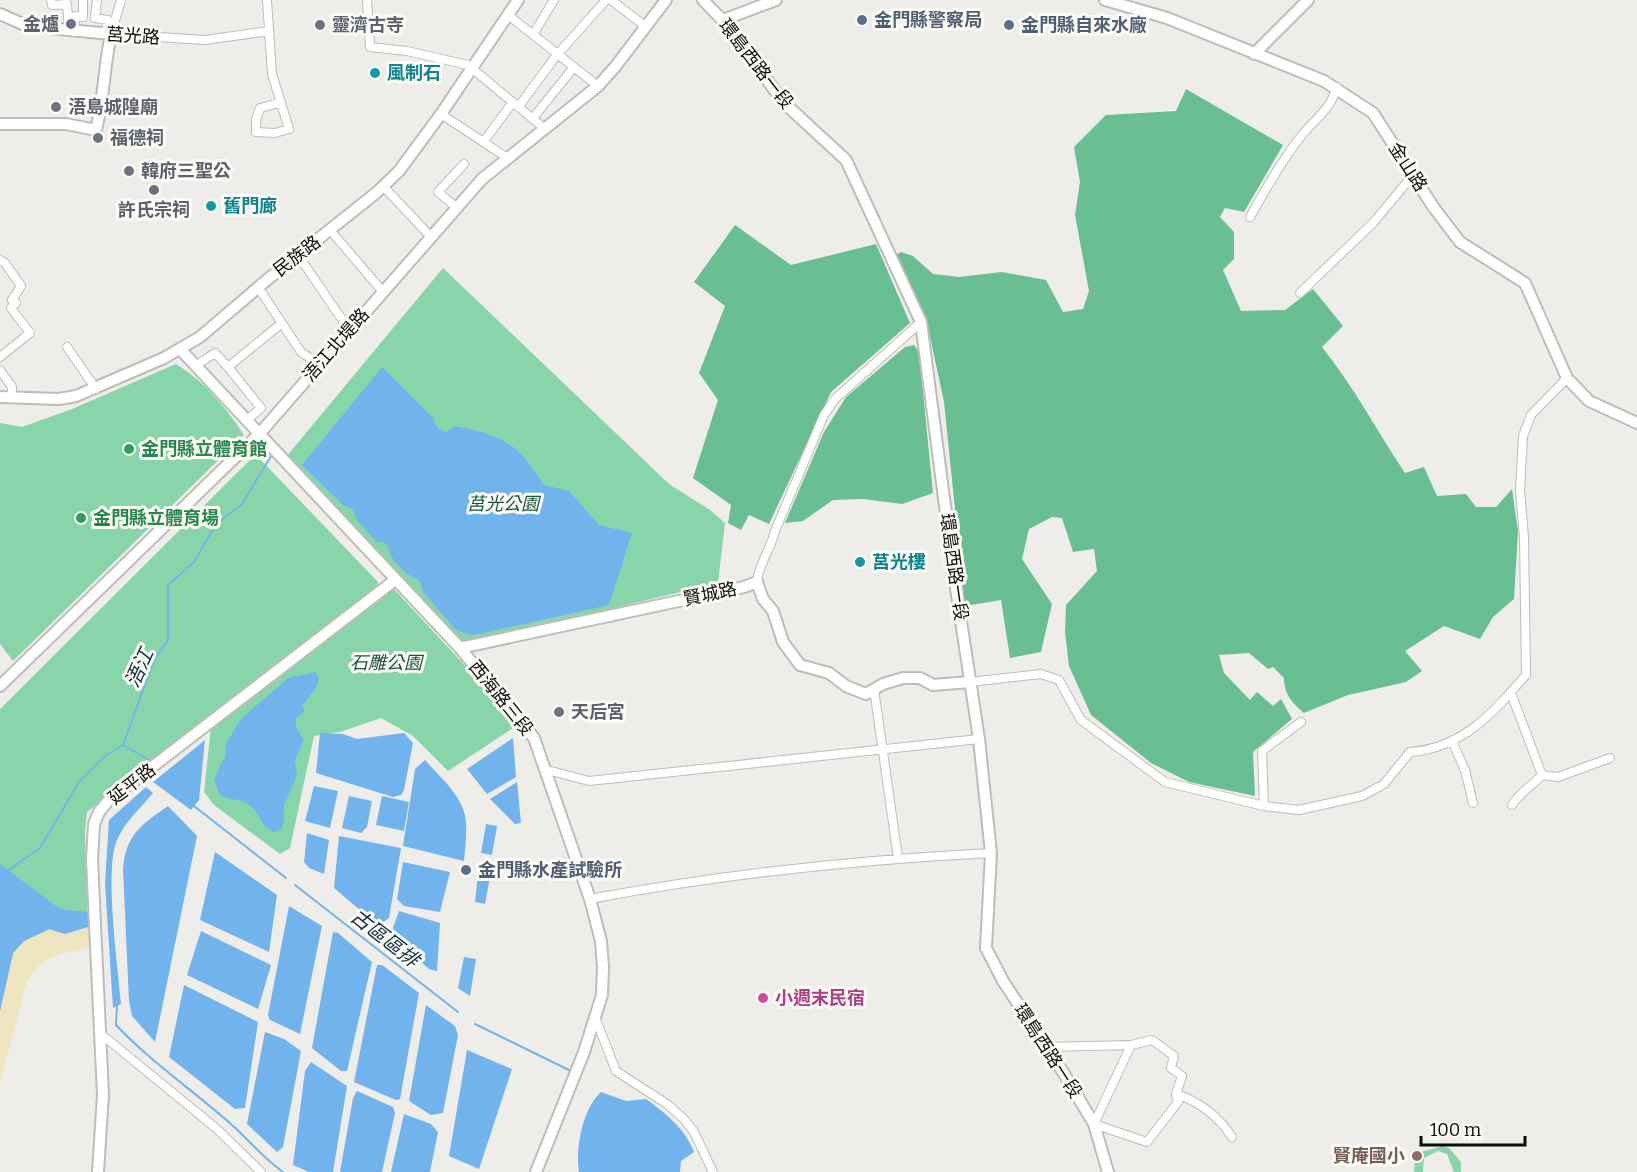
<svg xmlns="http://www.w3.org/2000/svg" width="1637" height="1172" viewBox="0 0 1637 1172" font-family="Bitter,'Noto Sans TC',serif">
	<rect width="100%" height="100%" fill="#efede9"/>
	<path fill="#89d5aa" d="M443 268 669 484 710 510 725 523 718 583 460 645 286 457Z
		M176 364C204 381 226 407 244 435L13 661 0 644V423L22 427 72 409Z
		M253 457H258L378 582 377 587 87 812 85 832 88 927 65 934 7 987 0 1011V709Z
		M393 588 519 724 448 771 413 736 381 718 340 732 314 736 290 848 280 854 214 805 204 792 211 727Z
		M1443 1146 1449 1148 1461 1162V1172H1454L1447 1154 1438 1151 1424 1158 1423 1172H1414L1416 1149H1420L1421 1152Z"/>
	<path fill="#69bf91" d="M1186 89 1283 145 1244 212 1225 208 1220 217 1234 232V259L1223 270 1241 311 1285 310 1313 289 1343 326 1322 347C1354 387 1377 431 1405 473L1424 467 1437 496 1466 494 1476 507H1496L1512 489 1518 531 1514 599 1493 617 1480 639 1444 626 1405 651 1422 671 1406 682 1348 695 1304 713C1292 703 1284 694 1284 678L1273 667 1268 669 1249 653 1219 655 1224 673 1250 700 1257 692 1273 706 1281 699 1292 719 1253 752 1255 796 1189 782 1151 763 1091 715 1069 666 1065 632 1066 605 1097 571 1094 549 1073 552 1062 518 1052 517 1029 529 1022 559 1052 604 1041 652 1010 658 1001 600 965 606 944 402 926 318 896 255 901 252 913 256 933 274 959 277 1002 272 1046 280 1063 312 1083 309 1089 291 1075 215 1080 182 1074 147 1106 115 1176 111Z
		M735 225 791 265 876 244 910 323 831 392 769 524 749 515 741 530 728 523 731 505 693 478 718 400 699 373 725 306 694 282Z
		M914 345 919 352 933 493 902 504 863 499 833 500 803 521 785 523 824 432 846 397 905 347Z"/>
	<path fill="#eee4bf" d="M80 927H88L91 947C61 954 41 954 26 984L0 1084V1011L13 953 24 941 50 929 65 934Z"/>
	<path fill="#71b3ed" d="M382 367 433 418 437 428 446 432 454 426C503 435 517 443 544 485L569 491 599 525 632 533 609 605 474 635 457 631 423 592 420 581C410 576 401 570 393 559 389 553 390 548 384 542H377L357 520 352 508 344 506 302 465Z
		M315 672 319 678 316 688 302 706 305 711 295 719 297 729 304 740 295 760 297 776 284 805V821L281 830 274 832C260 827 260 812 248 804 240 798 229 801 220 795L214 779 225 757 226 744 240 720 288 678Z
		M320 733 343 734 357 739 404 733 413 743 404 790 401 795 393 797 316 773Z
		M513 738 516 777 487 794 467 769Z
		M205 740 199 800 191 810 153 782Z
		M425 760C440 777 465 798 466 822 467 835 465 848 464 861L403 846 415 769Z
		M517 782 521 823 515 824 490 799Z
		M314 786 338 791 330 828 305 821Z
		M146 787 153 793C141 808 125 821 117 840 104 870 118 968 121 1004L113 1008 105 883 109 820Z
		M349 796 372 801 367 827 361 833 342 828Z
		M382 796 409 802 404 831 376 825Z
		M168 806 197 836 155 1042 132 1016 129 1001 123 869C126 834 141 825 168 806Z
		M486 824 497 826 492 855 481 853Z
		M307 833 329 840 324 874 309 868 304 862Z
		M339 836 401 848 389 918 382 923 374 922 334 888Z
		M215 852 277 895 269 952 200 920Z
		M403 862 450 872 440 912 404 906 397 899Z
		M0 864 60 909 88 912V927L65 934 49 929 24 941 13 953 0 1011Z
		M479 866H492L485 904 475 902Z
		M289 906 322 926 300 1034 270 1020 268 1015Z
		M399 911 440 923 437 971 429 969 390 936Z
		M201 931 271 965 258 1009 187 975Z
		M333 932 338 933 372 962 347 1071H341L312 1048Z
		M464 957 476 959 470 996 458 988Z
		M377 965H382L419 993 400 1099 396 1100 354 1082Z
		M184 985 258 1022 245 1108 235 1109 169 1057Z
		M426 1005 455 1026 458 1035 443 1113 431 1115 409 1101Z
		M265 1032 284 1039 301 1051 283 1147 277 1152 247 1124Z
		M467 1050 512 1069 479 1169 449 1156Z
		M311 1062 347 1086 333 1172H309L293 1165 305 1071Z
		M357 1091 393 1107 395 1113 382 1172H340L353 1098Z
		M601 1092 626 1101 646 1099C666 1114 685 1128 694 1152L681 1161 680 1172H579C575 1148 583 1108 601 1092Z
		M404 1114 431 1124 438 1132 430 1172H391Z"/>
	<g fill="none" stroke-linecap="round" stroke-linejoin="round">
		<path stroke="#71b3ed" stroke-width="2" d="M123 745 149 760
			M194 806 286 878
			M7 871 40 848 79 782 105 756 123 745 154 660 168 640V585L194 562 216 524 242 504 271 456
			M295 885 458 1012
			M117 1006 116 1025C152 1063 194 1091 232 1125 250 1141 264 1159 283 1172
			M475 1024 571 1071"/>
		<g stroke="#bebdb9" stroke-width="10">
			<path id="street" d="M51 0 52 5 67 4 69 31
				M97 0 95 18 108 20 106 34
				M121 0 111 34 205 40 269 31
				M267 0 272 74 289 129 275 133 256 132V120L260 108 279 103
				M367 0 370 47 407 51 468 65 545 129
				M611 0 645 26
				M508 15 598 86
				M74 32 75 16 83 17V0
				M534 33 554 0
				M519 106 556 56 606 0
				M441 114 509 159
				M533 118 574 67
				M484 141 513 102
				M383 186 431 237
				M457 208 438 192 464 164
				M1250 217C1266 189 1282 160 1302 135 1317 117 1330 110 1337 87
				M330 230 383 292
				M298 255 343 321 352 327
				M0 260 5 263 21 286 12 300 16 303 11 308 30 333 0 357
				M258 287 301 352 319 364
				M1300 293 1373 223 1413 175
				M67 347 96 389
				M195 366 215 353 228 367 282 323
				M228 367 261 408 247 420
				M0 370 12 387V397
				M757 582C759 563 771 549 775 531L824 415 835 399 921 322
				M970 682 1041 674 1059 680 1081 720 1165 782 1264 806 1299 810 1362 796 1384 784 1410 752C1463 748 1493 713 1526 675L1524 537 1520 490 1523 436 1531 415 1567 378
				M874 689 898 858
				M1511 693 1542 775C1532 786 1520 792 1512 805
				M1452 741 1465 770 1473 803
				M547 770 589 781 979 739
				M1542 775 1558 777 1610 758
				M1264 806 1262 751 1301 722
				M590 899C721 874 857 860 991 853
				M595 1017 616 1071 667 1104 684 1119 694 1132 713 1172
				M101 1034 217 1129 261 1172
				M1131 1045 1152 1040 1174 1056 1171 1068 1182 1076 1176 1094C1200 1102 1219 1117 1232 1137
				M1046 1047 1131 1045 1094 1124 1147 1142 1178 1102 1176 1094"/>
		</g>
		<g stroke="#bebdb9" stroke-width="14">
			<path id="secondary" d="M703 0 730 28 783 102 846 160 921 322 954 575 979 739 991 853 986 948 1003 981 1063 1072 1094 1124 1108 1172
				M1105 0 1167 18 1324 81 1373 113 1434 208 1460 242 1525 283 1567 378 1589 401 1637 423
				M0 14 27 26 111 34C104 66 104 98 96 130L66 124H0
				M723 20 776 0
				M1254 54 1308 0
				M181 350 460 648 534 738 590 899 601 941 603 967 602 995 584 1052 536 1172
				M0 397 59 399 76 396 164 358 200 337 268 279 376 193 399 171 441 114 518 0
				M460 648 744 587 757 582 763 599 773 611 783 642 800 665 829 673 846 686 866 694 883 684 903 678H920L933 685 970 682
				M0 686 260 433 482 179 598 86 615 67 666 0
				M98 1172 103 1095 92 860 94 824 99 812 108 801 395 580"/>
		</g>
		<use href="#street" stroke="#fff" stroke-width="8"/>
		<use href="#secondary" stroke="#fff" stroke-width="10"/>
	</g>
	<g fill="#5c6f8a" stroke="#fcfbf6" stroke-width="2">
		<circle cx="862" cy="20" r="6"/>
		<circle cx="1009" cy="25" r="6"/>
		<circle cx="466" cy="870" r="6"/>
	</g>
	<g fill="#6b7280" stroke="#fcfbf6" stroke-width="2">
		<circle cx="71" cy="24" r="6"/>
		<circle cx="320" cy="25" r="6"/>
		<circle cx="56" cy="107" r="6"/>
		<circle cx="98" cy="138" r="6"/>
		<circle cx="129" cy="171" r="6"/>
		<circle cx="154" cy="190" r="6"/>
		<circle cx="559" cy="712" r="6"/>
	</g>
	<g fill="#0f9aa8" stroke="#fcfbf6" stroke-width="2">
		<circle cx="375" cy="73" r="6"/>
		<circle cx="211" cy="206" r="6"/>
		<circle cx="860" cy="562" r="6"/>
	</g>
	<g fill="#2e9e5b" stroke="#fcfbf6" stroke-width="2">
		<circle cx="129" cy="449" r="6"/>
		<circle cx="81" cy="518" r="6"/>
	</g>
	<circle fill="#d1479c" stroke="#fcfbf6" stroke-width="2" cx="763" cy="998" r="6"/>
	<circle fill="#8d6e63" stroke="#fcfbf6" stroke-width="2" cx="1417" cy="1156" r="6"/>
	<g text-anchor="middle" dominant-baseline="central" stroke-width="6" stroke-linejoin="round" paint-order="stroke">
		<g font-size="18" font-weight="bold" fill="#4e5e75" stroke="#fcfbf6" text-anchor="start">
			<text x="874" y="20">金門縣警察局</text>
			<text x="1021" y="25">金門縣自來水廠</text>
			<text x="478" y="870">金門縣水產試驗所</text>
		</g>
		<g font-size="18" font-weight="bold" fill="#5b616d" stroke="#fcfbf6" text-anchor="start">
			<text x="59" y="24" text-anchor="end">金爐</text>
			<text x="332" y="25">靈濟古寺</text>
			<text x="68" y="107">浯島城隍廟</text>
			<text x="110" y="138">福德祠</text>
			<text x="141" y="171">韓府三聖公</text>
			<text x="154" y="210" text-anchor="middle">許氏宗祠</text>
			<text x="571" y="712">天后宮</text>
		</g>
		<g font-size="18" fill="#0d0d0b" stroke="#fcfbf6">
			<text transform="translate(133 36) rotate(4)">莒光路</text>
			<text transform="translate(756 64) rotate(52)">環島西路一段</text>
			<text transform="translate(1408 167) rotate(57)">金山路</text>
			<text transform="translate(297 256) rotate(-38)">民族路</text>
			<text transform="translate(336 345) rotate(-49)">浯江北堤路</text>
			<text transform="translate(954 567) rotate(82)">環島西路一段</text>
			<text transform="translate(710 594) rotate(-12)">賢城路</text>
			<text transform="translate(501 698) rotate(51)">西海路三段</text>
			<text transform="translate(132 784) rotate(-38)">延平路</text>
			<text transform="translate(1048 1051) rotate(57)">環島西路一段</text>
		</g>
		<g font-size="18" font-weight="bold" fill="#0d838f" stroke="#fcfbf6" text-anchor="start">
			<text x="387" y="73">風制石</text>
			<text x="223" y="206">舊門廊</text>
			<text x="872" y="562">莒光樓</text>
		</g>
		<g font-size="18" font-weight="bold" fill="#27864d" stroke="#fcfbf6" text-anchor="start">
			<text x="141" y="449">金門縣立體育館</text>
			<text x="93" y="518">金門縣立體育場</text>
		</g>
		<g font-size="18" font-style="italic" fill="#155738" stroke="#fcfbf6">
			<text x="503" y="504">莒光公園</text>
			<text x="386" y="663">石雕公園</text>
		</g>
		<g font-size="18" font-weight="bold" fill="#b23c85" stroke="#fcfbf6" text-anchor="start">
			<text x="775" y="998">小週末民宿</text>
		</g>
		<g font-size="18" font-weight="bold" fill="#785e54" stroke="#fcfbf6" text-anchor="end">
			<text x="1405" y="1156">賢庵國小</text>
		</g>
		<g font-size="20" font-style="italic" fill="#112e45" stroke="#fcfbf6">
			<text transform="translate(139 668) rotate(-65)">浯江</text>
			<text transform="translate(385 938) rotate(38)">古區區排</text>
		</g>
	</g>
	<path d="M1421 1136v9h104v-9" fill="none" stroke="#0d0d0b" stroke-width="3"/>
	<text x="1430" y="1136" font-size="18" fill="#0d0d0b" stroke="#fcfbf6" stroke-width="4.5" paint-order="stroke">100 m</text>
</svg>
